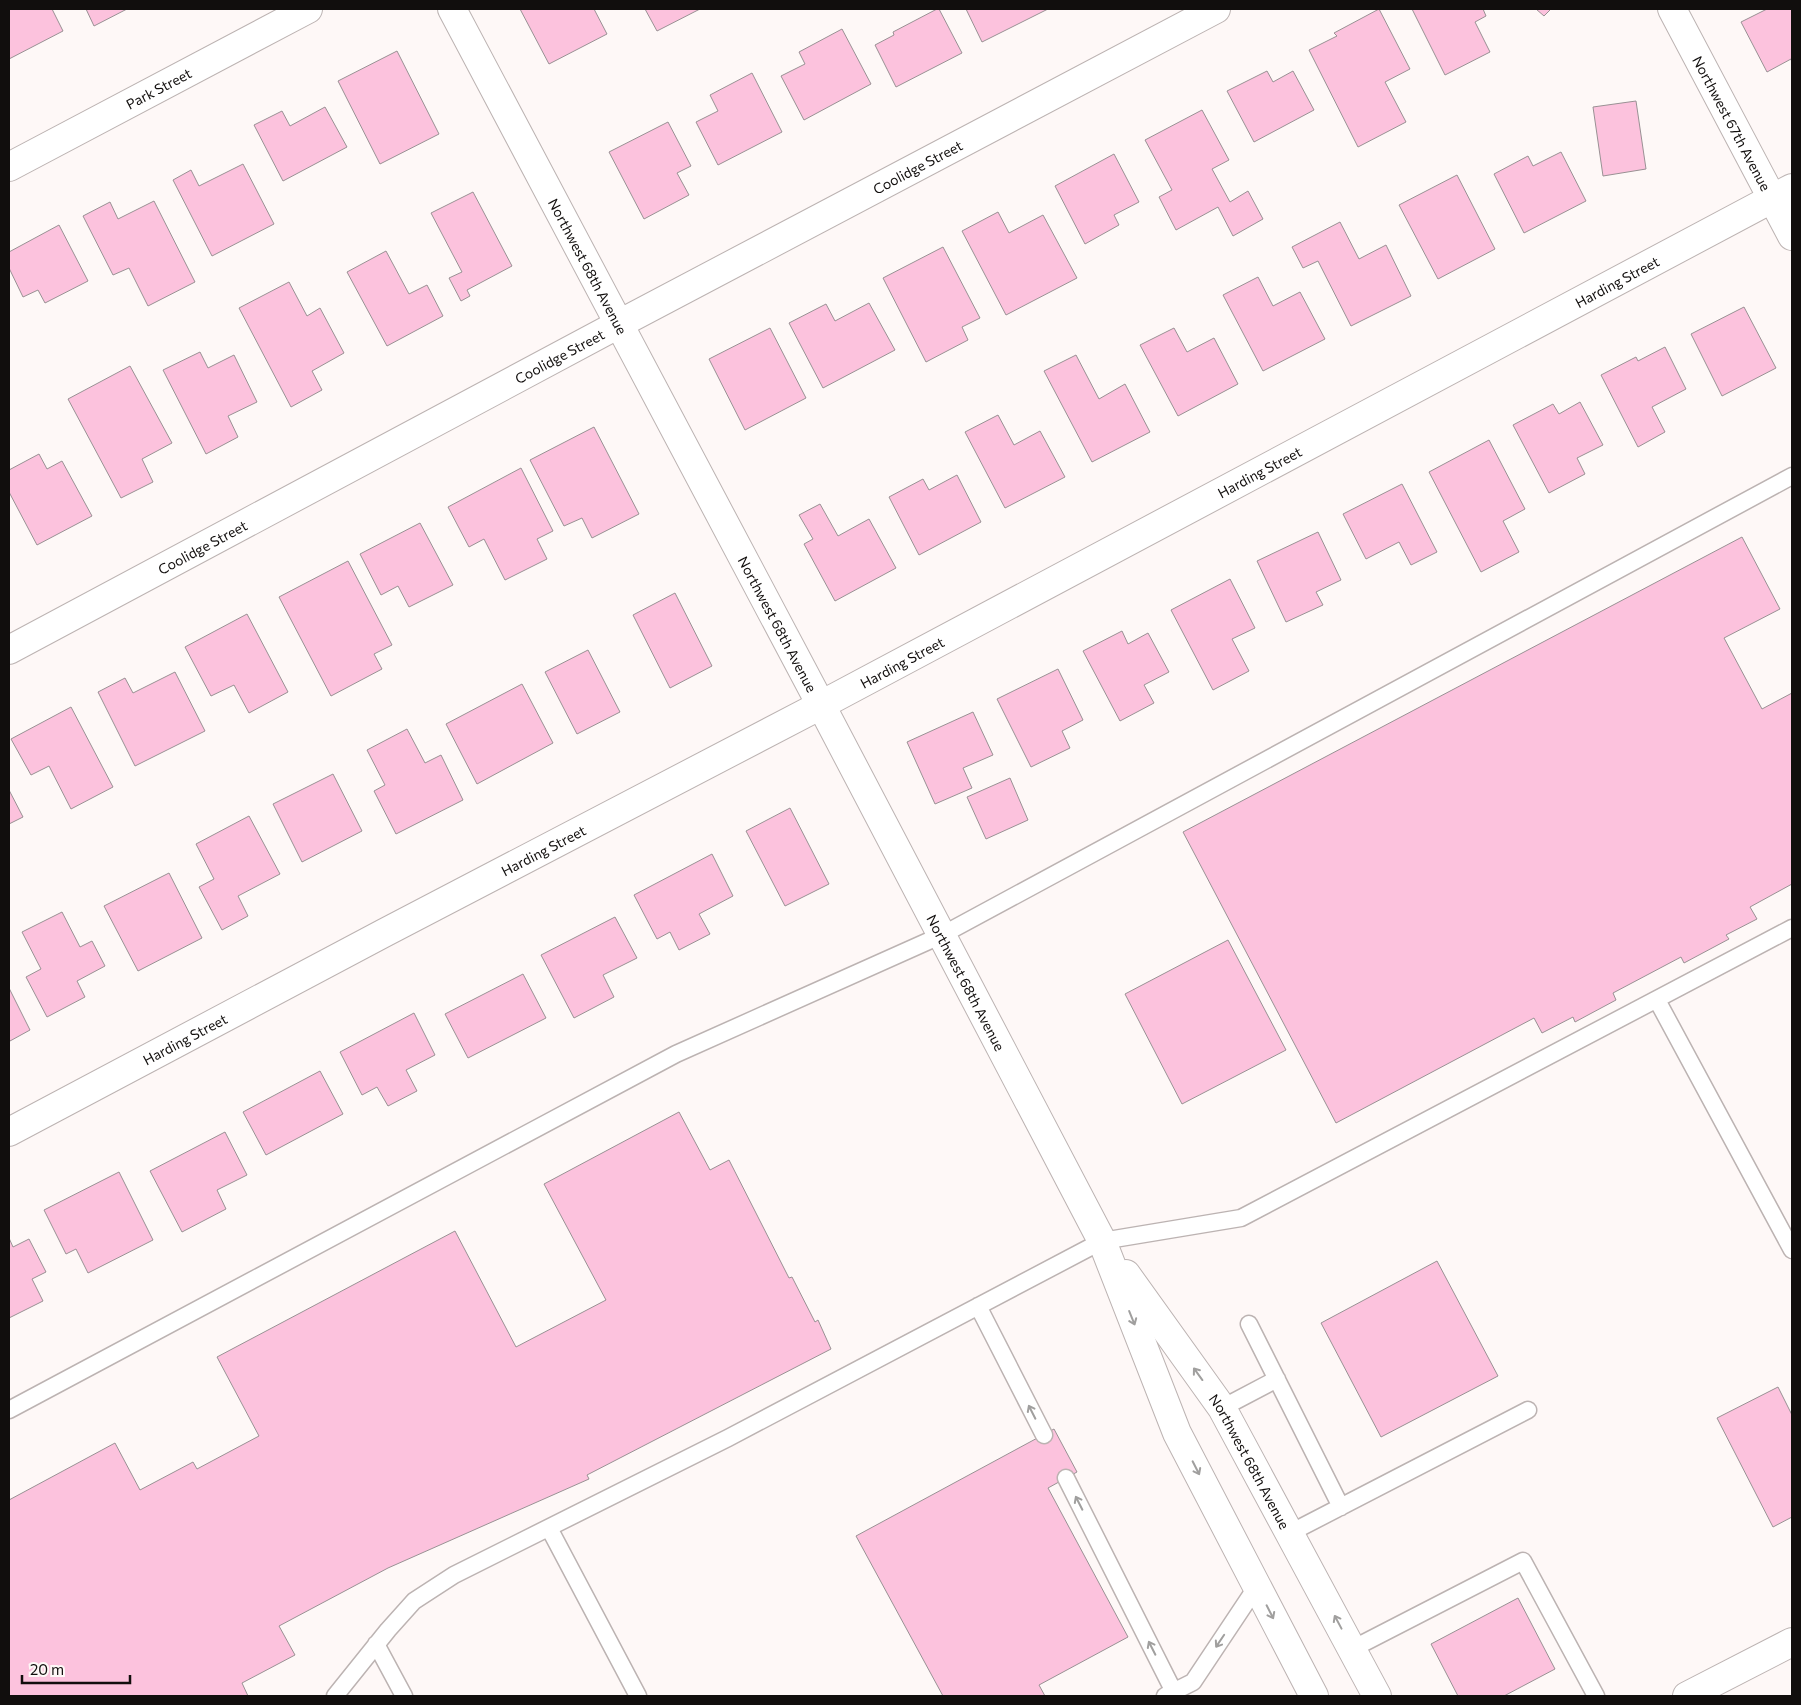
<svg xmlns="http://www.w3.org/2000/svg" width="1801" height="1705" viewBox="0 0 1801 1705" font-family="Commissioner,sans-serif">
	<rect width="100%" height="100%" fill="#fef8f7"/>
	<path fill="#fcc2dd" stroke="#999194" d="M9 9H52L63 31 9 59Z
		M86 9H127L94 26Z
		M520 9H594L607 34 549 64Z
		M645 9H700L657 31Z
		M937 9H939L962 53 896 87 875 45 894 35 893 32Z
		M966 9H1048L982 42Z
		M1379 9 1410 69 1385 82 1406 122 1358 147 1309 50 1337 36 1334 33Z
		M1412 9H1483L1486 16 1475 22 1490 52 1445 75Z
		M1536 9H1551L1544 16Z
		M1767 9H1792V63L1791 59 1767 72 1741 22Z
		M842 29 871 84 804 120 781 76 805 64 799 52Z
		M397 51 439 134 380 164 338 81Z
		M1267 71 1273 82 1293 71 1314 110 1254 142 1227 91Z
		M752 73 782 132 718 165 696 122 718 111 710 95Z
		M1636 101 1646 169 1603 176 1593 107Z
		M325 107 347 147 283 181 254 125 282 111 290 126Z
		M1202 110 1229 160 1212 169 1230 202 1248 191 1263 219 1233 236 1218 207 1176 230 1159 197 1172 190 1145 140Z
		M668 122 691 166 677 173 689 195 644 219 609 152Z
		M1561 152 1586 201 1524 233 1494 174 1528 156 1533 166Z
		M1114 154 1139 202 1114 215 1119 225 1085 244 1055 186Z
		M243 164 274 224 212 256 173 180 191 170 199 186Z
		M1457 175 1495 249 1438 279 1399 205Z
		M473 192 512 266 467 290 470 296 461 301 449 278 462 272 431 213Z
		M154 201 195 282 148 306 129 268 113 275 83 216 110 202 118 219Z
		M998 212 1009 233 1043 215 1077 278 1006 315 962 231Z
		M1340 222 1359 259 1386 245 1411 296 1351 326 1318 261 1303 268 1292 247Z
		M59 225 88 281 45 303 38 290 23 297 9 268V252Z
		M943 247 980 318 962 327 968 340 926 362 883 278Z
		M386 251 409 294 427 285 443 316 387 346 347 272Z
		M1258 277 1273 306 1300 292 1325 339 1263 371 1223 295Z
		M289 282 307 316 320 308 344 353 312 371 322 390 291 407 239 308Z
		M869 303 895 350 823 388 789 323 826 304 835 321Z
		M1744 307 1776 368 1722 396 1691 334Z
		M770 328 806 398 745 430 709 359Z
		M1174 328 1187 352 1214 338 1238 384 1178 416 1140 345Z
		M1665 347 1686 389 1652 407 1665 432 1638 447 1601 375 1636 357 1638 361Z
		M200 352 208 368 234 355 257 402 228 416 238 437 206 454 163 370Z
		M1076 355 1099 399 1125 384 1150 432 1092 462 1044 371Z
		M130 366 172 443 142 459 153 482 121 498 68 399Z
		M1580 402 1603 445 1577 458 1585 474 1549 493 1513 425 1553 404 1559 414Z
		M998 415 1014 445 1040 431 1065 477 1005 508 965 432Z
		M594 427 639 514 592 538 582 518 564 526 530 460Z
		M1489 440 1525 509 1503 521 1519 552 1481 572 1429 472Z
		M39 454 47 469 62 461 92 516 37 545 9 492V470Z
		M521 468 553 531 537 539 547 559 505 580 484 539 469 547 448 507Z
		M957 475 981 522 919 555 889 497 923 479 929 490Z
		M1402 484 1437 552 1411 565 1399 542 1366 559 1343 514Z
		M820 504 838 536 869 519 896 568 835 601 804 544 813 539 799 515Z
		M420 523 453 585 409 607 398 586 381 595 360 554Z
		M1318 532 1341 580 1316 592 1323 605 1286 622 1257 561Z
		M1742 537 1780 609 1724 638 1762 709 1792 693V884L1750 907 1757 919 1726 935 1729 939 1684 963 1681 957 1613 993 1616 1000 1575 1022 1573 1017 1542 1033 1534 1018 1336 1123 1183 832Z
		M348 561 392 645 374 654 382 669 331 696 279 597Z
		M1230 579 1255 628 1232 639 1249 671 1213 690 1171 610Z
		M675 593 712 666 670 688 633 615Z
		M247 614 288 692 249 713 234 685 211 696 185 647Z
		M1122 631 1128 644 1148 633 1169 672 1144 685 1154 703 1120 721 1083 651Z
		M588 650 620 712 577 734 545 672Z
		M1058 669 1083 720 1062 731 1070 748 1031 767 997 699Z
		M175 672 205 731 135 766 98 692 125 678 133 693Z
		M522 684 553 743 477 784 446 724Z
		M71 707 113 787 71 809 49 766 31 775 11 739Z
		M973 712 993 755 963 768 972 788 935 804 907 742Z
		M407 729 425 763 441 755 463 800 396 834 374 791 385 785 367 750Z
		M333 774 362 831 302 862 273 804Z
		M1010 778 1028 820 986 839 967 797Z
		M9 790 23 817 9 824Z
		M790 808 829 884 785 906 746 831Z
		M249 816 280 874 238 896 248 916 222 930 199 887 214 879 196 844Z
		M712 854 733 896 699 914 710 934 679 950 670 932 657 939 634 895Z
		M169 873 202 938 138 971 104 906Z
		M62 912 80 947 92 941 105 966 77 981 85 997 47 1017 26 977 41 969 22 932Z
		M615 917 637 958 603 975 614 997 574 1018 541 955Z
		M1228 940 1286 1050 1182 1104 1125 994Z
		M523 974 546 1018 468 1058 445 1014Z
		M9 988 30 1030 10 1041 9 1039Z
		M414 1013 435 1055 406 1070 417 1091 388 1106 377 1087 362 1095 340 1052Z
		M320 1071 343 1114 266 1155 243 1112Z
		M679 1112 710 1170 729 1160 789 1278 792 1277 815 1322 818 1320 831 1349 587 1475 589 1479 388 1568 279 1626 295 1655 242 1683 248 1696H9V1500L115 1443 140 1490 193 1462 197 1469 259 1436 217 1357 455 1231 516 1347 606 1300 544 1184Z
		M225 1132 247 1175 217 1190 226 1209 182 1232 150 1171Z
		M119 1172 153 1240 88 1273 76 1249 66 1254 44 1210Z
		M9 1238 13 1247 29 1239 46 1272 32 1279 43 1301 9 1318Z
		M1437 1261 1498 1376 1381 1437 1321 1323Z
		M1778 1387 1792 1415V1517L1773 1527 1717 1418Z
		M1054 1429 1077 1472 1048 1488 1128 1637 1039 1685 1045 1696H943L856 1536Z
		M1518 1598 1555 1669 1504 1696H1458L1431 1644Z"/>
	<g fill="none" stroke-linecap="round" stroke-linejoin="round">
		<g stroke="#bcb3b2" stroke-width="19">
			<path id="service" d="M1657 1000 1792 1250
				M978 1306 1044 1435
				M1249 1324 1341 1507
				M1222 1408 1277 1379
				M9 1410 676 1054 942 935 1792 476
				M1066 1478 1174 1692
				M549 1528 638 1696
				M1290 1533 1528 1410
				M376 1644 404 1696
				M1352 1649 1523 1561 1596 1696
				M335 1696 388 1630 414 1601 454 1575 728 1438 1102 1241 1241 1218 1792 928
				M1165 1696 1193 1682 1257 1586"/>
		</g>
		<g stroke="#bcb3b2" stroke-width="30">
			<g id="minor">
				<path id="s1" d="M1672 9 1792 236"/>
				<path id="s2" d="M9 167 308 9"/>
				<path id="s3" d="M9 650 619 324 1216 9"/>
				<path id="s4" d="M9 1132 384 933 821 705 1792 188"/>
			</g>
		</g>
		<g stroke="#bcb3b2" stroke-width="30">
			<g id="tertiary">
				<path id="s5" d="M452 9 821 705 1102 1241 1177 1433 1314 1696"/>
				<path id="s6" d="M1126 1274 1222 1408 1377 1696"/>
				<path d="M1687 1696 1792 1642"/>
			</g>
		</g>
		<use href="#service" stroke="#fff" stroke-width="16"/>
		<use href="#minor" stroke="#fff" stroke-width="28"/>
		<use href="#tertiary" stroke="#fff" stroke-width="28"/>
	</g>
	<defs><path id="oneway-shaft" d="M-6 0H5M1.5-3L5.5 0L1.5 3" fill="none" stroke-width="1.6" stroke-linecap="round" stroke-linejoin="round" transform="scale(1.25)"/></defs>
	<g stroke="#a09f9e">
		<use href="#oneway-shaft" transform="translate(1132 1318) rotate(68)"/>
		<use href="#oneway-shaft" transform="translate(1198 1374) rotate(-126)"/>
		<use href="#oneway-shaft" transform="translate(1032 1412) rotate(-117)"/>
		<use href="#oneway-shaft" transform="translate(1196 1468) rotate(63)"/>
		<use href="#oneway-shaft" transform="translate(1079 1503) rotate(-117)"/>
		<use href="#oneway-shaft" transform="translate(1270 1612) rotate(63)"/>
		<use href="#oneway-shaft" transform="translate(1338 1622) rotate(-118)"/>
		<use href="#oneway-shaft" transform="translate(1220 1641) rotate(124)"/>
		<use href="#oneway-shaft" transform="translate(1152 1648) rotate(-117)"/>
	</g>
	<g text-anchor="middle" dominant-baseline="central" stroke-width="4" stroke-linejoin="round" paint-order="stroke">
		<g font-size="14" fill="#110e0d" stroke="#fef8f7">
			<text stroke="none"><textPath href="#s2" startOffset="169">Park Street</textPath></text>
			<text stroke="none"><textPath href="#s1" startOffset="129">Northwest 67th Avenue</textPath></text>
			<text stroke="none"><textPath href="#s3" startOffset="1029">Coolidge Street</textPath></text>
			<text stroke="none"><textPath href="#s5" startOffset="291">Northwest 68th Avenue</textPath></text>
			<text stroke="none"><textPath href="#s4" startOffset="1819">Harding Street</textPath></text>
			<text stroke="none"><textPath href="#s3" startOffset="624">Coolidge Street</textPath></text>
			<text stroke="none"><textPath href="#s4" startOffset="1414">Harding Street</textPath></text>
			<text stroke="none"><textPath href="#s3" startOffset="219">Coolidge Street</textPath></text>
			<text stroke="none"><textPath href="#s5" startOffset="696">Northwest 68th Avenue</textPath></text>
			<text stroke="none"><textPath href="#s4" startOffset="1009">Harding Street</textPath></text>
			<text stroke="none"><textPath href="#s4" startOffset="604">Harding Street</textPath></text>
			<text stroke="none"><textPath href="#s5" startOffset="1101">Northwest 68th Avenue</textPath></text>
			<text stroke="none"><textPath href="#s4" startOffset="199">Harding Street</textPath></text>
			<text stroke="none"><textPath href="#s6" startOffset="225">Northwest 68th Avenue</textPath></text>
		</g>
	</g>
	<rect width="1801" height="1705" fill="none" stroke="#110e0d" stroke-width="20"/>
	<path d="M22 1675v8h108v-8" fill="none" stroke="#110e0d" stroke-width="2.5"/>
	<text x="30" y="1675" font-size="15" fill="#110e0d" stroke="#fef8f7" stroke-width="4" paint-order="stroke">20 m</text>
</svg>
